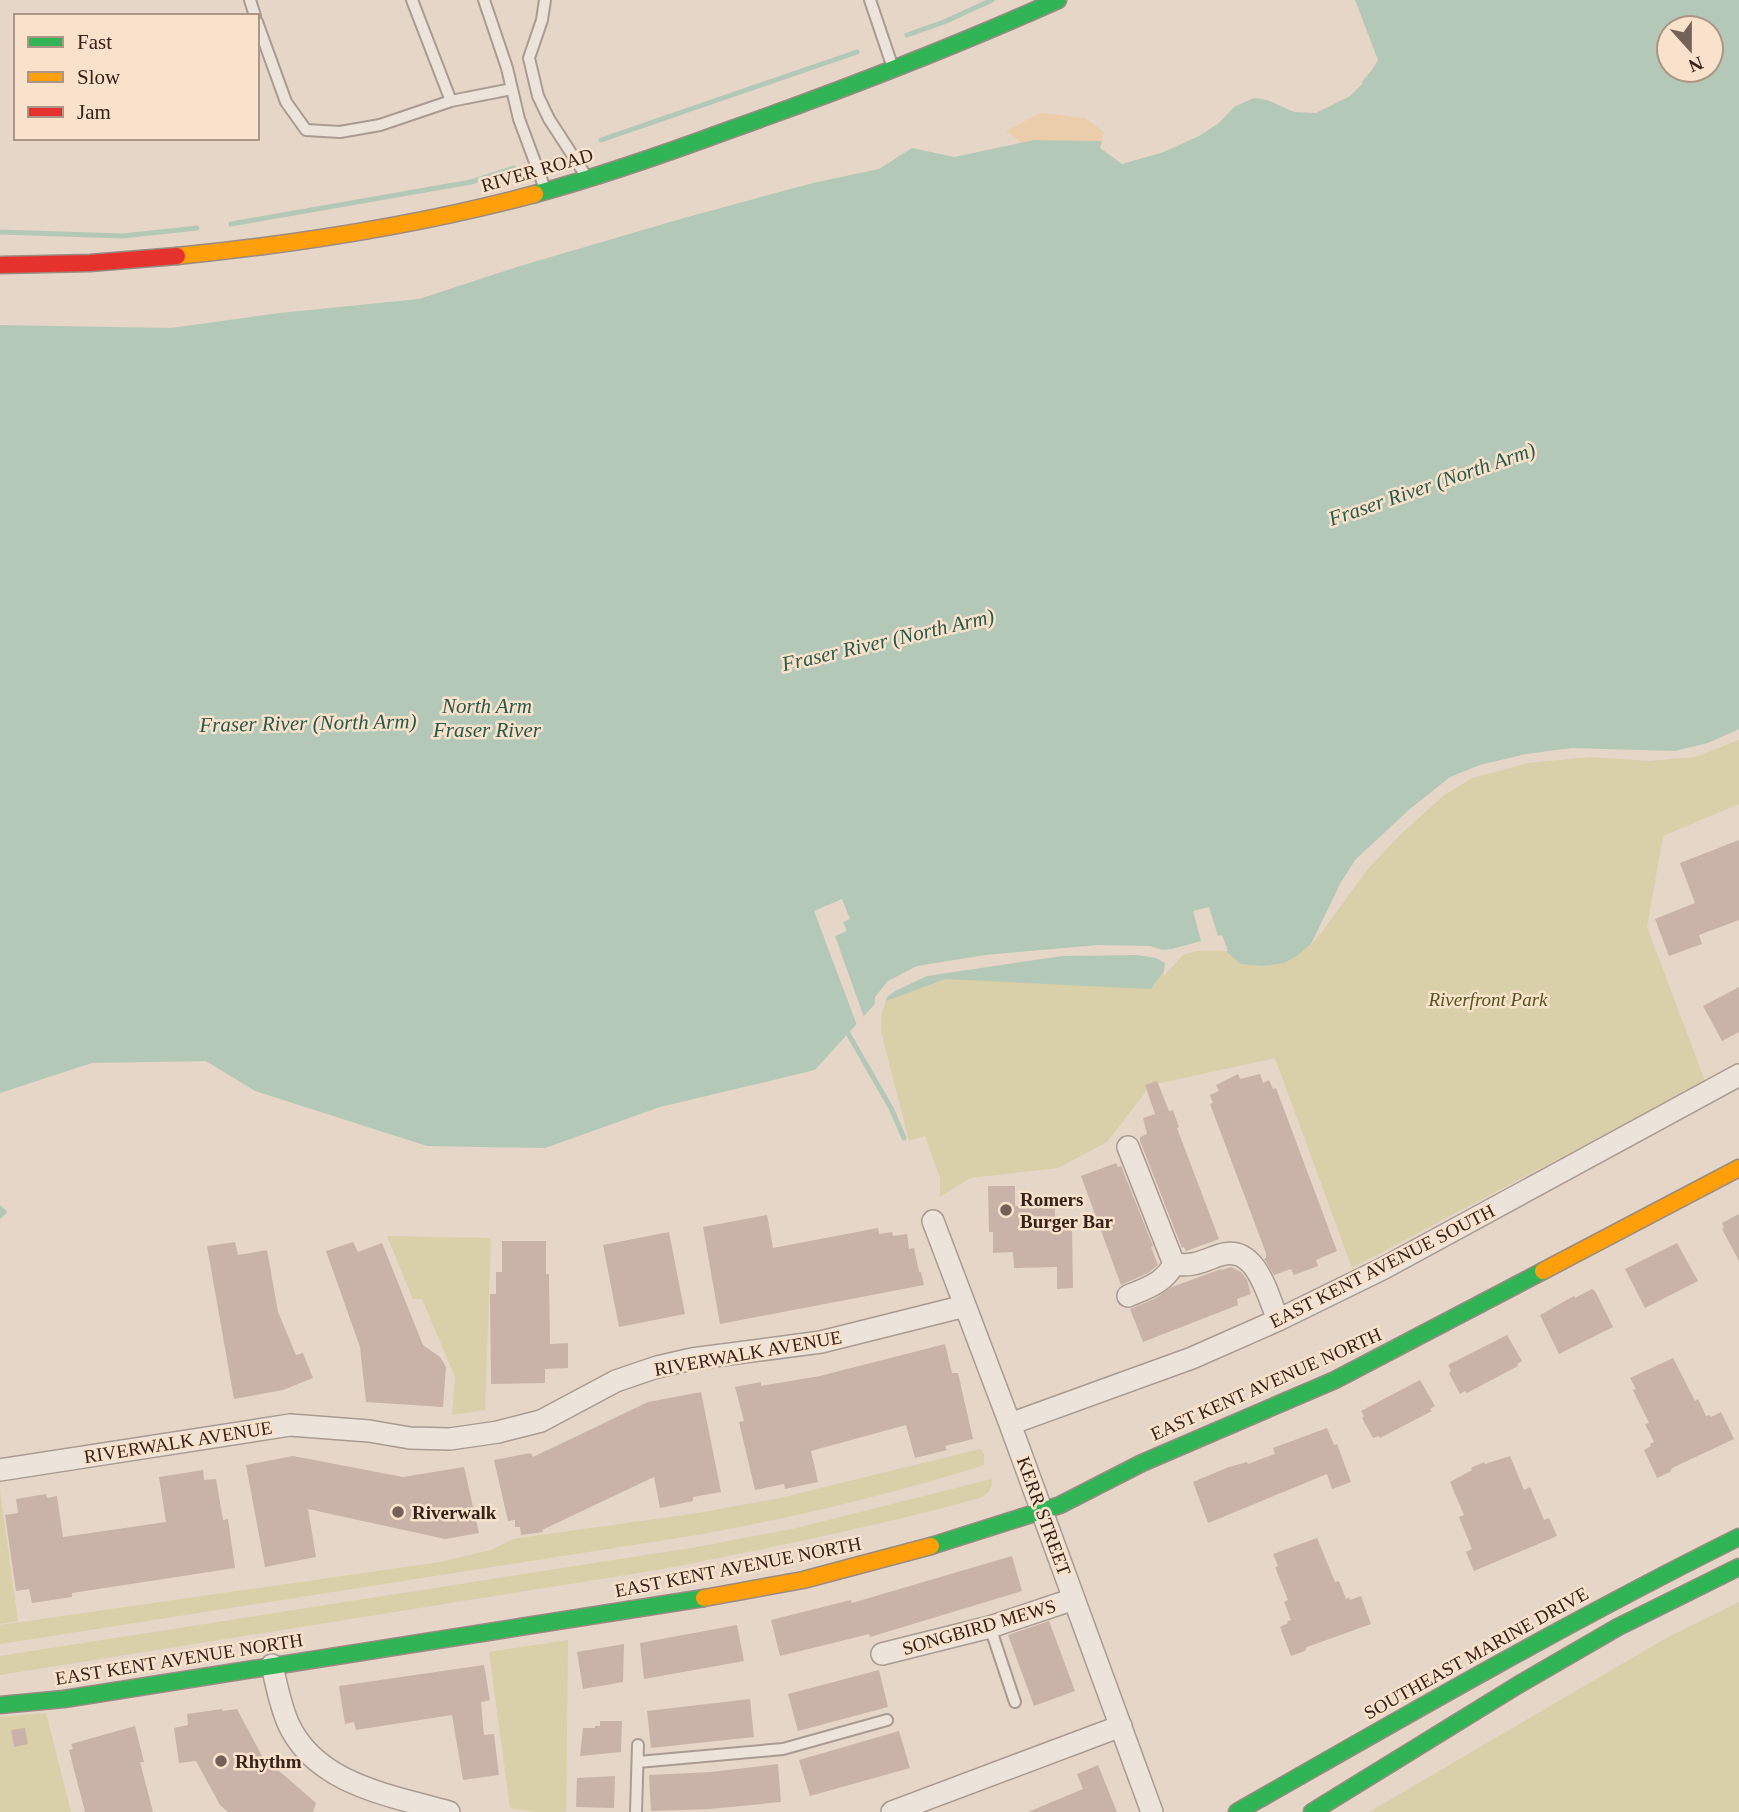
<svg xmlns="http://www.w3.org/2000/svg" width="1739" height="1812" viewBox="0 0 1739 1812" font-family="'Times New Roman',serif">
	<rect width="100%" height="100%" fill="#e5d6c7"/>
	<path fill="#d9cfa8" d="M1739 736V804L1663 836 1647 927 1705 1081 1352 1268 1275 1058 1151 1085 1107 1142 1058 1168 970 1178 940 1197V1178L925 1136 909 1141 881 1031 882 1012 887 997 927 976 1223 948 1240 964 1364 868 1439 795 1471 775 1531 760Z
		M387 1236 491 1238 485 1410 452 1415 455 1377 422 1299H413Z
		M980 1449 984 1454V1465C890 1495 795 1517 697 1535L0 1644V1625L440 1562 491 1550 513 1539 698 1513 780 1498Z
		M992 1479C992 1489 989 1493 980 1498 873 1527 765 1549 657 1570L0 1675V1656L697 1547 792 1529Z
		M0 1491 18 1621 0 1624Z
		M1739 1602V1812H1369L1668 1637Z
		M568 1640 566 1812H536L510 1808 489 1652Z
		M46 1713 71 1812H0V1717Z"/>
	<path fill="#eccdab" d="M1040 113 1085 118 1104 132 1100 148 1030 150 1006 131Z"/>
	<path fill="#b4c8b7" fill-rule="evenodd" d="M1355 0H1739V736L1694 753 1590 754 1531 760 1471 775 1439 795 1364 868 1316 939 1298 955 1284 963 1263 966 1240 964 1223 948C1176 952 1179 951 1151 989L945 979 873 1006 815 1070 660 1107 545 1148 427 1146 255 1091 206 1061 92 1063 0 1093V325L171 328 280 313 419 299 520 266 684 218 813 183 879 169 912 148 954 157 1034 140 1102 141 1120 157 1151 150 1246 99 1263 95 1298 106 1338 97 1360 84 1372 70 1378 60ZM1669 28H1711V70H1669Z"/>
	<path fill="#e5d6c7" d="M1358 80 1363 83 1350 96 1316 113 1294 112 1267 100 1254 98 1234 107 1219 123 1199 136 1164 152 1122 164 1100 148 1103 137 1121 154H1126L1150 147 1203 122 1245 96 1264 91 1298 103 1304 102 1337 93Z
		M1739 729V740L1695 757 1649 761 1590 757 1529 763 1472 778 1443 796 1400 835 1367 870 1322 932 1310 946 1341 882 1356 859 1411 808 1450 777 1480 765 1526 754 1572 748 1675 751 1708 743Z
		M842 899 850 919 843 922 847 931 835 936 865 1020 858 1028 814 911Z
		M1209 907 1218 936 1222 935 1228 951H1197L1183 955 1163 977 1165 963 1156 958 1137 955 1062 956 927 976 895 991 887 997 884 1006 874 1011 875 997 888 981 917 966 985 955 1098 945 1150 946 1162 950 1172 949 1201 941 1193 911Z"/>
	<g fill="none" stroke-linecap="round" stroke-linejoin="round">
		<path stroke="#b4c8b7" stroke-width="5" d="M907 35 944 22 992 0
			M601 140 857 52
			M231 224 471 182 514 168
			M0 232 123 236 197 228
			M846 1030 891 1108 904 1138
			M0 1208 4 1212 0 1216"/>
	</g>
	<path fill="#c9b3a8" d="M1739 840V920L1699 935 1702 944 1669 956 1655 919 1695 903 1680 863Z
		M1739 987V1032L1722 1041 1703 1006Z
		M1238 1074 1240 1079 1260 1074 1263 1083 1269 1080 1273 1089 1276 1088 1337 1251 1316 1260 1318 1266 1294 1275 1291 1269 1274 1275 1264 1259 1266 1258V1253L1210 1104 1213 1103 1210 1095 1219 1091 1216 1085Z
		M1157 1081 1169 1111 1173 1110 1179 1127 1177 1128 1219 1239 1186 1251 1184 1247 1182 1248 1140 1141V1137L1147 1134 1143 1118 1155 1114 1145 1085Z
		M1116 1163 1118 1167 1121 1166 1153 1246 1151 1247 1158 1265 1148 1273 1121 1285 1081 1176Z
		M988 1186H1015V1206H1055V1230H1072L1073 1288 1057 1289V1267L1014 1268 1013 1252 993 1253V1232H989Z
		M1739 1214V1261L1722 1229 1724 1228 1722 1223Z
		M767 1215 773 1248 878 1228 879 1234 892 1232 893 1236 907 1234 909 1249 914 1248 919 1272H921L924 1285 720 1324 703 1227Z
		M669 1232 685 1314 619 1327 603 1245Z
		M502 1241H546V1274H549L550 1344 568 1343V1368L545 1369V1383L491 1384 490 1294H496V1272H502Z
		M235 1242 238 1255 267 1250 278 1312 296 1355 303 1353 313 1378 283 1390 234 1399 207 1246Z
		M353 1242 358 1252 382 1243 423 1345 440 1357 446 1367 443 1407 366 1402 360 1347 326 1251Z
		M1677 1243 1698 1281 1645 1308 1625 1269Z
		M1231 1267 1241 1272 1247 1280 1251 1294 1237 1299 1238 1305 1143 1342 1130 1309 1154 1299 1172 1287 1221 1269 1222 1270Z
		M1592 1289 1595 1291 1613 1327 1559 1354 1540 1315 1574 1296 1575 1298Z
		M1507 1335 1522 1361 1517 1364 1518 1366 1467 1393 1465 1391 1460 1394 1449 1373 1451 1371 1448 1365Z
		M945 1344 952 1373H958L973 1439 945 1446 947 1450 915 1458 906 1425 811 1451 818 1482 785 1489 784 1484 755 1490 739 1422 744 1421 735 1387 761 1382V1386L820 1376Z
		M1673 1358 1695 1401 1698 1399 1706 1416 1710 1415 1711 1417 1721 1412 1734 1439 1672 1468 1670 1472 1657 1478 1644 1450 1651 1446 1650 1444 1654 1442 1645 1424 1649 1423 1633 1390 1636 1389 1630 1378Z
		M1420 1380 1435 1406 1430 1409 1432 1411 1380 1438 1379 1436 1373 1438 1362 1418 1364 1416 1361 1411Z
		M701 1392 721 1492 693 1497V1501L660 1508 654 1477 542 1530 543 1532 521 1535 520 1527H515V1520L508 1521 494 1460 531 1453 533 1457 648 1402Z
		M1327 1428 1334 1445 1337 1444 1351 1482 1332 1489 1327 1474 1208 1523 1193 1482 1229 1467 1247 1462 1248 1464 1275 1454 1273 1448Z
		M293 1456 403 1477 464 1467 479 1533 445 1539 308 1509 316 1557 265 1567 246 1465Z
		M1510 1456 1524 1490 1530 1487 1544 1520 1549 1518 1557 1536 1474 1571 1466 1552 1472 1549 1459 1517 1464 1515 1450 1482 1472 1470 1471 1468 1484 1462 1485 1464Z
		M203 1470 204 1480 216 1479 223 1520 228 1519 235 1568 72 1593V1597L32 1603 29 1589 16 1591 5 1515 18 1513 16 1499 46 1494 47 1498 57 1496 63 1537 166 1522 159 1477Z
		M1317 1538 1335 1582 1339 1581 1346 1599 1349 1597 1350 1600 1361 1596 1371 1624 1307 1647 1305 1651 1291 1656 1280 1627 1288 1623 1287 1621 1291 1620 1284 1602 1288 1600 1275 1567 1278 1566 1273 1554Z
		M1012 1556 1022 1591 870 1637 869 1634 780 1656 771 1620 851 1600 852 1603Z
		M1049 1621 1075 1691 1034 1706 1008 1635Z
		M737 1625 744 1661 644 1679 640 1643Z
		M624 1644 623 1682 583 1689 577 1652Z
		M484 1665 490 1700 481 1702 484 1735 494 1734 499 1775 463 1780 452 1715 356 1730 354 1722 345 1724 339 1686Z
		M879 1670 888 1707 798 1731 788 1694Z
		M750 1699 754 1737 651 1748 647 1711Z
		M222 1709 223 1711 237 1709 262 1756 316 1803 313 1812H228L220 1805 196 1761 179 1763 174 1728 188 1725 187 1714Z
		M600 1721H622L621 1752 580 1756 583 1728H595V1726H600Z
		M135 1726 144 1762H140L153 1812H85L69 1750 73 1749 71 1744Z
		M25 1728 28 1744 14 1747 11 1730Z
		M899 1731 910 1768 810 1796 799 1760Z
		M778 1764 781 1802 710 1809 651 1811 649 1775 711 1772Z
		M1098 1765 1117 1812H1028L1083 1789 1077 1774Z
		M615 1776 614 1808 576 1807 577 1778Z"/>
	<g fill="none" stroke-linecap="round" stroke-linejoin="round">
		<g stroke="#a99b91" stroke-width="14">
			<path id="lane" d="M250 0 255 16
				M412 0 451 101
				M484 0 507 68 519 119 545 189
				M545 0 542 20 529 58 538 96 549 119 586 176
				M870 0 893 68
				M257 22 286 102 306 130 340 132 380 125 451 101 512 89
				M990 1627 1015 1702
				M638 1762 783 1749 887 1720
				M636 1812 638 1745"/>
		</g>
		<g stroke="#a99b91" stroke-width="24">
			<path id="street" d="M1128 1147 1174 1264C1191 1267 1201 1262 1217 1256 1256 1241 1267 1294 1278 1320
				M933 1221 1010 1424 1152 1812
				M1128 1296C1147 1288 1164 1283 1174 1264
				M1010 1424 1192 1358 1278 1320 1384 1268 1739 1075
				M0 1470 290 1425 369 1431 410 1438 450 1439 498 1432 541 1421 616 1381 657 1367 692 1359 821 1342 965 1306
				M882 1654 990 1627 1074 1599
				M272 1665C276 1684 280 1704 288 1723 316 1785 390 1795 449 1812
				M892 1812 1121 1726"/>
		</g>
		<g stroke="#998b81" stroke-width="19">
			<path id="fast" d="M535 194C602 176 667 153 732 129 842 90 951 48 1058 0
				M931 1546 1060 1505 1142 1463 1335 1380 1543 1271
				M0 1705 64 1699 704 1598
				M1237 1812C1403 1717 1568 1622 1739 1537
				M1312 1812 1518 1685 1618 1627 1739 1567"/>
		</g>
		<g stroke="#998b81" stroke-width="19">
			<path id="slow" d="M177 256C297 244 419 225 535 194
				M1543 1271 1739 1168
				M704 1598 803 1580 931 1546"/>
		</g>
		<g stroke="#998b81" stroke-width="19">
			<path id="jam" d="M0 265 90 263 177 256"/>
		</g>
		<use href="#lane" stroke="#ece3da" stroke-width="10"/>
		<use href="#street" stroke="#ece3da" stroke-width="21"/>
		<use href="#fast" stroke="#30b455" stroke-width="16"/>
		<use href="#slow" stroke="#ff9f0a" stroke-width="16"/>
		<use href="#jam" stroke="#e5322d" stroke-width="16"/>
	</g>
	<g fill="#746157" stroke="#f9e2cb" stroke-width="2.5">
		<circle cx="1006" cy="1210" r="7"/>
		<circle cx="398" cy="1512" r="7"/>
		<circle cx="221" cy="1761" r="7"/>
	</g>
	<g text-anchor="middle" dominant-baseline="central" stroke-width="5" stroke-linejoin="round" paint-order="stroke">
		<g font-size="19" fill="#37221a" stroke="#f9e2cb">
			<text transform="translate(537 170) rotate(-16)">RIVER ROAD</text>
			<text transform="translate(1382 1266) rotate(-27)">EAST KENT AVENUE SOUTH</text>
			<text transform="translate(748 1353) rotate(-10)">RIVERWALK AVENUE</text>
			<text transform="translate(1266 1384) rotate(-24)">EAST KENT AVENUE NORTH</text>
			<text transform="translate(178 1442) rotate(-9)">RIVERWALK AVENUE</text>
			<text transform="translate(1044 1516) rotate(70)">KERR STREET</text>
			<text transform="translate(738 1567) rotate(-11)">EAST KENT AVENUE NORTH</text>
			<text transform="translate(979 1627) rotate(-16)">SONGBIRD MEWS</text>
			<text transform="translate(1476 1653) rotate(-29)">SOUTHEAST MARINE DRIVE</text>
			<text transform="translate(179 1659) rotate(-9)">EAST KENT AVENUE NORTH</text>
		</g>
		<g font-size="19" font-style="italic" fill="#53561e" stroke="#f9e2cb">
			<text x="1488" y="999">Riverfront Park</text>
		</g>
		<g font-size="19" font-weight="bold" fill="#37221a" stroke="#f9e2cb" text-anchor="start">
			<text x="1020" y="1199">Romers<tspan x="1020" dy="22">Burger Bar</tspan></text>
			<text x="412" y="1512">Riverwalk</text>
			<text x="235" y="1761">Rhythm</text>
		</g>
		<g font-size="21" font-style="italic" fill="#27594b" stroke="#f9e2cb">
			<text transform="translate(1432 484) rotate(-19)">Fraser River (North Arm)</text>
			<text transform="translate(888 640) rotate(-13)">Fraser River (North Arm)</text>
			<text x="487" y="706">North Arm<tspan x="487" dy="24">Fraser River</tspan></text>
			<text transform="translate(308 723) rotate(-1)">Fraser River (North Arm)</text>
		</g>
	</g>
	<rect x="14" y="14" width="245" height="126" fill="#f9e2cb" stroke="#ab9584" stroke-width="2"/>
	<rect x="28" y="37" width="35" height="10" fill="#30b455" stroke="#ab9584" stroke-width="2"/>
	<text x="77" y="49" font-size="21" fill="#37221a">Fast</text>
	<rect x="28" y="72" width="35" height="10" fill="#ff9f0a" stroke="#ab9584" stroke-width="2"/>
	<text x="77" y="84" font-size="21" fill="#37221a">Slow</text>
	<rect x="28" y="107" width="35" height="10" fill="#e5322d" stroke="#ab9584" stroke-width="2"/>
	<text x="77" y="119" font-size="21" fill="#37221a">Jam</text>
	<g transform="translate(1690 49) rotate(159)"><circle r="33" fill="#f9e2cb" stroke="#ab9584" stroke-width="2"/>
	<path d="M0-5L12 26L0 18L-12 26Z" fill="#746157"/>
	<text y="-10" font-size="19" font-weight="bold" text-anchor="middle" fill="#37221a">N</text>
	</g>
</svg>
